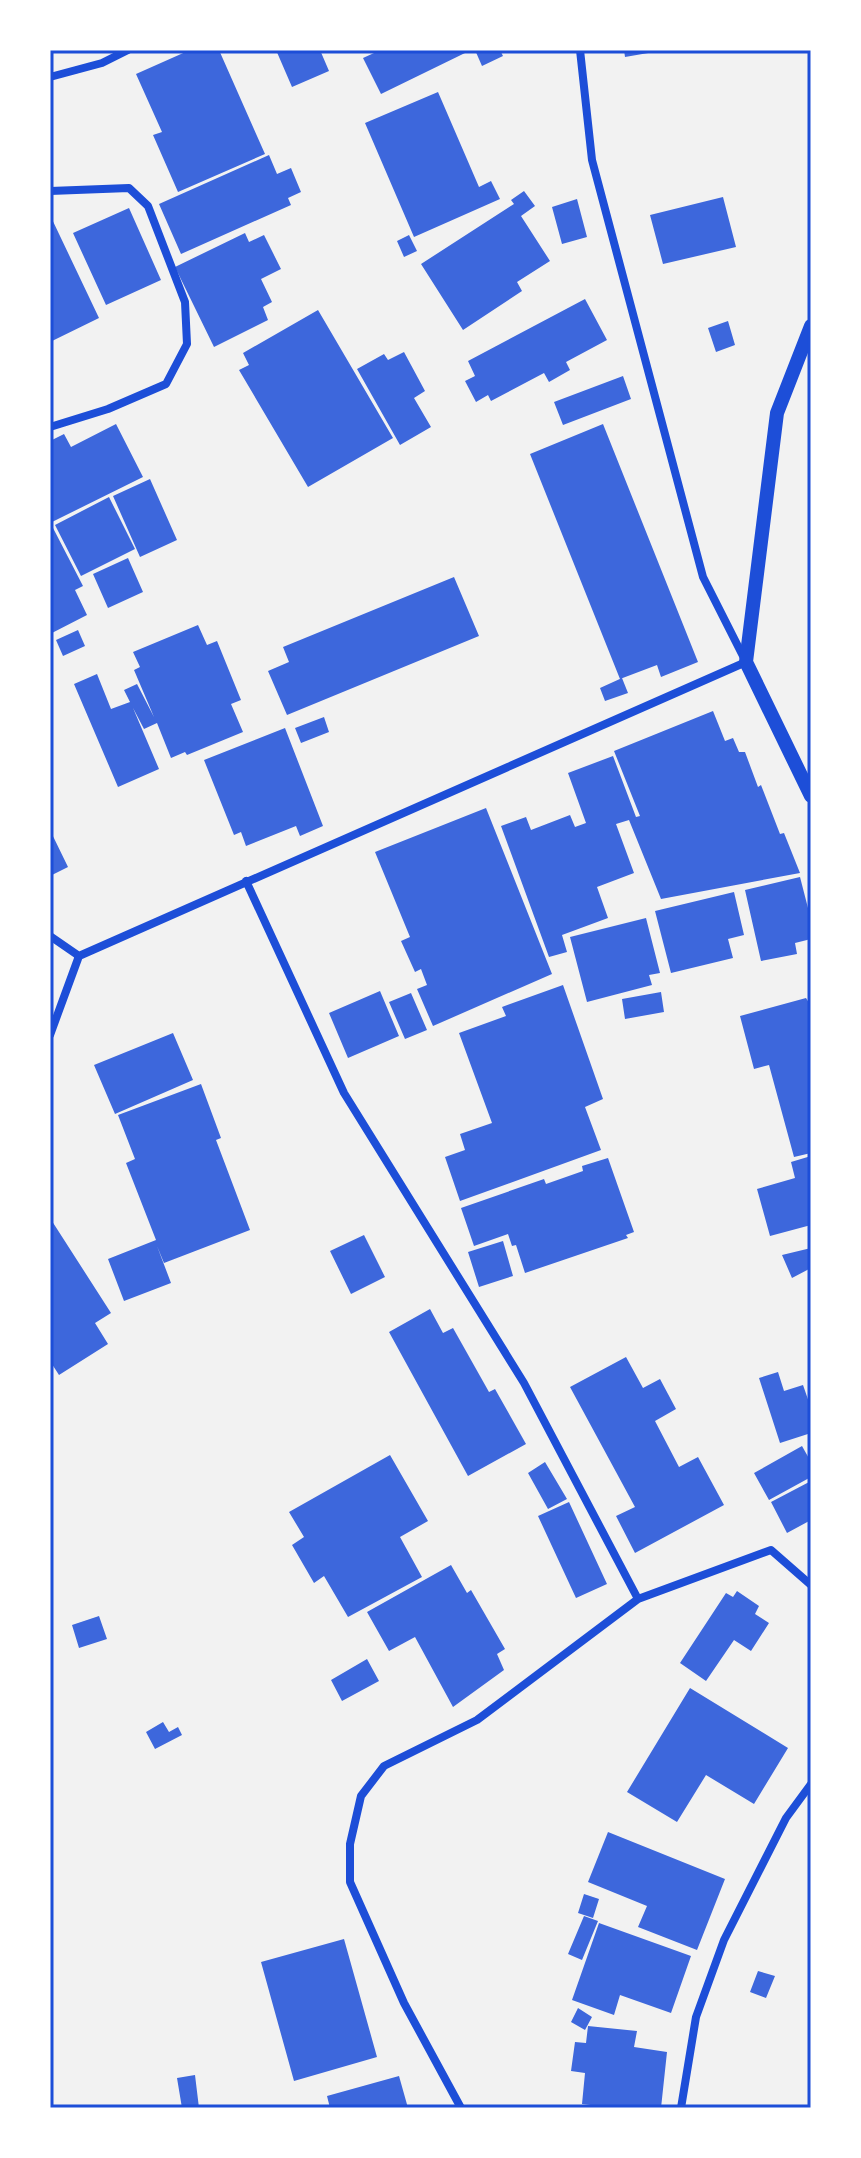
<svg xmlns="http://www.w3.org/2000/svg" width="861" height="2158" viewBox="0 0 861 2158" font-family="Cabin,sans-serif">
	<rect width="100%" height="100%" fill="#f2f2f2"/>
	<path fill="#3d67dc" d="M190 50H219L265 154 178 192 153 135 162 132 136 74Z
		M276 50H320L329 71 292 87Z
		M372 50H463L465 53 381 94 363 58 374 53Z
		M475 50H500L503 56 482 66Z
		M624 50H654V52L625 57Z
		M438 92 479 187 491 181 500 199 414 237 365 123Z
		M269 155 277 174 291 168 301 192 288 198 291 205 181 254 159 204Z
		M524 191 535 206 521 216 550 261 517 282 522 291 463 330 421 264 514 204 511 200Z
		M723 197 736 247 663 264 650 215Z
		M577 199 587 237 562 244 552 207Z
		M129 208 161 280 106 305 73 233Z
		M50 215 99 318 50 342Z
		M245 233 249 242 264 235 281 269 261 279 272 302 263 307 268 320 214 347 175 267Z
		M409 235 417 251 404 257 397 241Z
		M585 299 607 340 566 362 570 370 549 382 544 373 491 401 488 395 476 402 465 381 475 376 468 361Z
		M318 310 393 438 308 487 239 370 249 365 243 353Z
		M728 321 735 345 716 352 708 328Z
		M404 352 425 391 414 398 431 427 400 445 357 369 384 354 388 360Z
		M623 376 631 399 563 425 554 402Z
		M116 424 143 477 50 523V441L64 434 71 447Z
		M603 424 698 662 661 677 657 665 620 679 530 454Z
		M150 479 177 540 140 557 113 496Z
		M109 497 135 549 81 576 55 525Z
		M52 526 83 586 75 590 87 615 50 634V527Z
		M128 558 143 592 108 608 93 574Z
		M454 577 479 636 287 715 268 671 289 662 283 647Z
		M198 625 207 645 217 641 241 700 231 704 243 732 187 755 185 752 171 758 157 723 144 729 133 708 159 769 118 787 74 684 97 674 111 709 130 702 124 690 137 684 154 717 134 670 140 667 133 652Z
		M78 630 85 646 63 656 56 640Z
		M622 678 628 693 605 701 600 688Z
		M713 711 725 741 733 738 739 752H745L758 787 761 785 780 834 784 833 800 873 661 899 629 820 616 824 634 873 597 887 608 918 562 935 567 952 549 957 501 826 526 817 531 830 570 815 575 827 586 823 568 773 613 756 636 817 640 816 614 751Z
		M324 717 329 732 301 743 295 728Z
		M285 728 323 826 300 836 296 826 246 846 241 832 234 835 204 760Z
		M486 808 552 974 433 1026 417 989 427 985 421 969 415 972 401 941 410 937 375 852Z
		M50 830 68 867 50 876Z
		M800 877 808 908H811V939L795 943 797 954 761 961 745 890Z
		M734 892 744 935 728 939 733 958 671 973 655 911Z
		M646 918 660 973 649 975 652 985 587 1002 570 937Z
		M563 985 603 1099 585 1107 601 1150 460 1201 445 1157 465 1150 460 1134 492 1123 459 1033 506 1016 502 1007Z
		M380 991 399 1036 348 1058 329 1013Z
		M661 992 664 1012 625 1019 622 999Z
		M411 993 427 1030 405 1039 389 1002Z
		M806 998 811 1006V1153L794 1157 769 1065 754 1069 740 1016Z
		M173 1033 193 1080 115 1114 94 1065Z
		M201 1084 221 1138 216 1140 250 1230 164 1263 157 1246 171 1283 124 1301 108 1259 156 1240 126 1163 135 1159 118 1115Z
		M811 1156V1225L770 1236 757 1189 795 1178 791 1162Z
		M608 1158 634 1232 626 1235 628 1238 525 1273 516 1245 512 1246 508 1234 474 1246 461 1208 544 1179 546 1184 583 1171 582 1166Z
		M50 1218 111 1313 95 1323 108 1344 59 1375 50 1361Z
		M364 1235 385 1277 351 1294 330 1251Z
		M503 1241 513 1276 479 1287 468 1252Z
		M811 1248V1268L792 1278 782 1255Z
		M430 1309 443 1333 453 1328 489 1392 495 1389 526 1444 468 1476 389 1332Z
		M626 1357 643 1388 660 1379 676 1409 655 1421 679 1467 698 1457 724 1505 635 1553 616 1516 635 1507 570 1387Z
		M778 1372 784 1391 803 1385 811 1408V1433L780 1443 759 1378Z
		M802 1446 811 1462V1477L769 1500 754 1473Z
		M390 1455 428 1521 400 1537 422 1577 348 1617 324 1576 314 1583 292 1545 304 1537 289 1512Z
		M545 1462 567 1499 548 1509 528 1473Z
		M811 1481V1520L787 1533 771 1502Z
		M569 1502 607 1584 576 1598 538 1516Z
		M451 1565 467 1593 471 1590 505 1649 497 1654 504 1670 453 1707 415 1637 389 1651 367 1612Z
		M737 1591 759 1606 755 1614 769 1623 751 1651 734 1640 706 1681 680 1663 726 1593 733 1597Z
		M99 1616 107 1639 79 1648 72 1625Z
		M367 1659 379 1681 342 1701 331 1680Z
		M690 1688 788 1748 754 1804 706 1775 677 1822 627 1792Z
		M163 1722 169 1732 178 1727 182 1735 155 1749 146 1732Z
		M608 1832 725 1879 697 1950 638 1927 647 1906 588 1882Z
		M584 1894 599 1899 593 1918 578 1913Z
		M584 1916 598 1921 582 1960 568 1954Z
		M599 1923 691 1956 671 2013 620 1995 614 2015 572 2000Z
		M344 1939 377 2057 294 2081 261 1962Z
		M758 1971 775 1976 766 1998 750 1992Z
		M578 2008 592 2017 585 2030 571 2022Z
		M588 2026 637 2031 634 2047 667 2052 661 2108H616L582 2104 585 2073 571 2071 575 2042 586 2043Z
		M195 2075 199 2108H182L177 2078Z
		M399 2076 408 2108H330L327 2096Z"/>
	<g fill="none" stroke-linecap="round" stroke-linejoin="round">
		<path stroke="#1d4ed8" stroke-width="8" d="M50 77 102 63 128 50
			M50 191 129 188 148 206 185 302 187 344 166 384 108 409 50 427
			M246 881 344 1093 524 1383 638 1599
			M50 936 79 956
			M50 1035 79 956 746 662 703 577 592 160 580 50
			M461 2108 404 2003 350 1882V1844L361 1796 384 1766 477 1720 638 1599 771 1550 811 1585
			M681 2108 696 2017 724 1940 786 1818 811 1784"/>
		<path stroke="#1d4ed8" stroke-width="14" d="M811 326 777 413 746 662 811 796"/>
	</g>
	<rect width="861" height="2158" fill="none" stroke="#ffffff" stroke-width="104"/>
	<rect x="52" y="52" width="757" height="2054" fill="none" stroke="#1d4ed8" stroke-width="3"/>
</svg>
